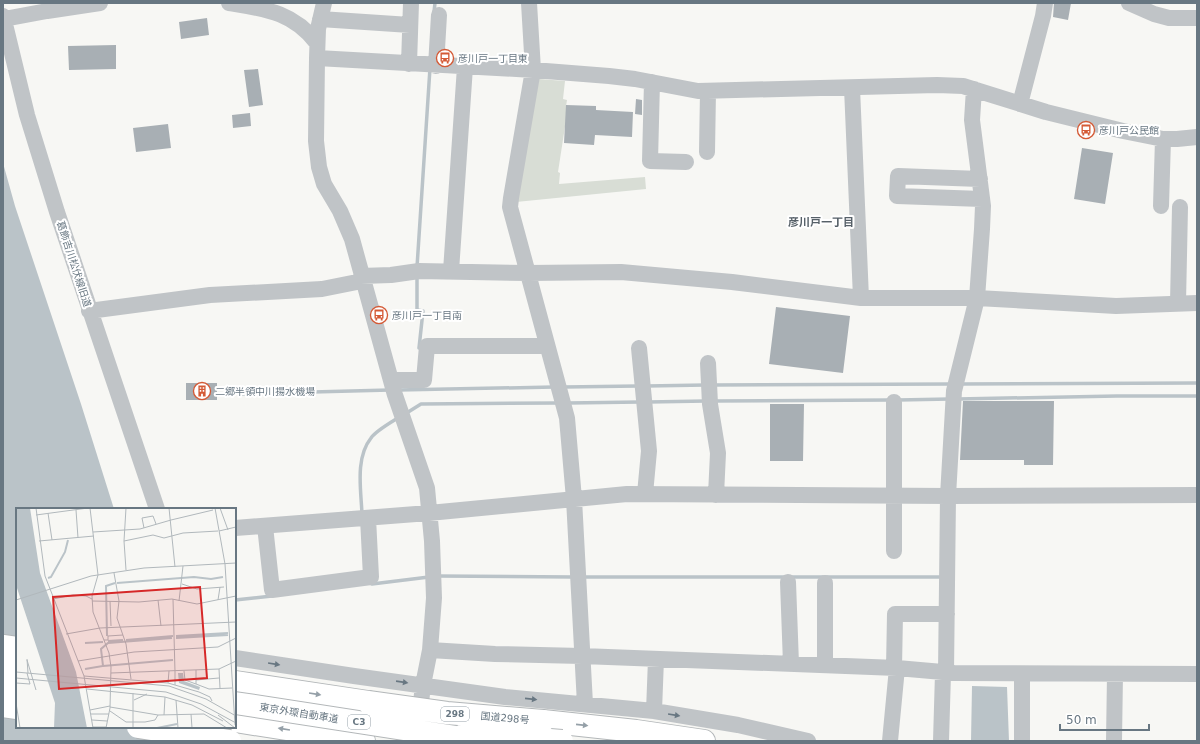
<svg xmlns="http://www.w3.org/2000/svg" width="1200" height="744" viewBox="0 0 1200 744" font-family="'DejaVu Sans','Noto Sans JP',sans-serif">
	<rect width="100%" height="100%" fill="#f7f7f4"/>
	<path fill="#d8ddd5" d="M539 79 565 81 563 99 567 100 566 106 568 107 558 172 560 173 559 184 645 177 646 189 516 202Z"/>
	<path fill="#bac3c8" d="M3 163 15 206 81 404 114 509H17V727H161L164 741H3Z
		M972 686 1007 687 1009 741H971Z"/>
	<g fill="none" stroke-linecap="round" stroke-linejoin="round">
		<path stroke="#bac3c8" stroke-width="3.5" d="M434 12 435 3
			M417 267 430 68
			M417 275V310L423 311 419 348
			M960 384 1197 383
			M714 385 952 384
			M646 386 706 385
			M564 387 638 386
			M398 390 554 387
			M239 394 390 390
			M958 399 1117 396H1197
			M898 400 950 399
			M714 401 890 400
			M648 402 706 401
			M568 403 640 402
			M405 414 421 404 558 403
			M362 514C361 490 355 458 371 438 376 431 390 423 398 418
			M437 576 573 577
			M581 577H943
			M372 584 429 577
			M235 600 272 596"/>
	</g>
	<path fill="#a8afb4" d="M1054 3H1071L1068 20 1053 17Z
		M207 18 209 35 181 39 179 22Z
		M116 45V69L69 70 68 46Z
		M258 69 263 105 249 107 244 70Z
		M636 99 642 100V115L635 114Z
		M566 105 596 106V110L633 112 632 137 595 135 594 145 564 143Z
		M250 113 251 126 233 128 232 115Z
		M168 124 171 148 136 152 133 128Z
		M1082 148 1113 153 1105 204 1074 199Z
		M776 307 850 316 843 373 769 364Z
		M186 383H217V400H186Z
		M963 401H1054L1053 465H1024V460H960Z
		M770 404H804L803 461H770Z"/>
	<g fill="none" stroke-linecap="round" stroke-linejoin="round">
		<g stroke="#b3b7b9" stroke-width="24">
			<path id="highway" d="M3 646 17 648
				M3 668 17 670
				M235 682 368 702
				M3 686 17 688
				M3 706 17 708
				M235 721 364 741
				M543 721 636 731 704 741"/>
		</g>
		<path stroke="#c0c4c7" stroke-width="16" d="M229 3C266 9 293 12 317 43
			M324 3 318 29 317 58 316 141 319 167 324 184 340 211 352 239 395 395 427 488 432 541 434 598 430 650 423 685 419 720
			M529 3 533 70 511 198 510 207 567 418 574 499 585 704
			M1129 3 1154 14 1169 18H1197
			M3 16 27 115 57 212 157 509
			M4 19 47 11 100 3
			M320 19 410 25
			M317 58 533 70 609 76 635 79 698 91 937 85 963 86 1046 112 1123 131 1163 139H1177L1197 137
			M409 64 411 3
			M436 66 439 15
			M652 82 650 161 686 162
			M852 88 861 298
			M1020 104 1043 16 1045 3
			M707 152 708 91
			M980 179 898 176 897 196 982 199
			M1161 206 1163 139
			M451 271 465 67
			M361 276 391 275 419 271 528 273 621 272 732 282 861 298H977L1116 306 1197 303
			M1178 303 1180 207
			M89 311 210 295 322 289 362 281
			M639 348 649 451 645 494
			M708 363 710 404 718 453 716 495
			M391 380H424L427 346H547
			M894 402V551
			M265 526 272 590 371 577 368 518
			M235 528 429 513 627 494 948 496 1197 495
			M788 582 791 664
			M825 583V665
			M430 650 495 654 582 656 897 668 954 673 1197 674
			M235 658 354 676 505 697 654 711 738 725 808 741
			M894 668 895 614H947
			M946 673 948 496 954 391 977 298 982 229 983 206 972 120 974 89
			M654 711 656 659
			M890 741 897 668
			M941 741 943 673
			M1022 741V674
			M1114 741 1115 674"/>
		<use href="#highway" stroke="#fff" stroke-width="22"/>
		<g stroke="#b3b7b9" stroke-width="24" stroke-linecap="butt">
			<path id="highway-bridge" d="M368 702 447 713 543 721
				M235 703 482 741
				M138 727 230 741
				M466 733 562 741"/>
		</g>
		<use href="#highway-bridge" stroke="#fff" stroke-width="22"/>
	</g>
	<defs><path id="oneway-solid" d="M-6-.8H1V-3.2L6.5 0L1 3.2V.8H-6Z"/></defs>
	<g fill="#687782">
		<use href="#oneway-solid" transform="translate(274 664) rotate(9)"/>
		<use href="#oneway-solid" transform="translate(402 682) rotate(8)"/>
		<use href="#oneway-solid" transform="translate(531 699) rotate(6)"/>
		<use href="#oneway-solid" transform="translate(674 715) rotate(9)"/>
	</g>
	<g fill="#95a0a8">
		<use href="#oneway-solid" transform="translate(315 694) rotate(9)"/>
		<use href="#oneway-solid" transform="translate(582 725) rotate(6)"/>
		<use href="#oneway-solid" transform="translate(284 729) rotate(-171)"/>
	</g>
	<defs>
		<g id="bus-ring" transform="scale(0.9)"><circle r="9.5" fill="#fff" stroke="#d45a36" stroke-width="1.5"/><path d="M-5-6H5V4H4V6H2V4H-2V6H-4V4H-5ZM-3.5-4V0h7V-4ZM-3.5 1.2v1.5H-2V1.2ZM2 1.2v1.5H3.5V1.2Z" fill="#d45a36"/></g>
		<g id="building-ring" transform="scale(0.9)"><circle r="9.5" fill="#fff" stroke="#d45a36" stroke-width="1.5"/><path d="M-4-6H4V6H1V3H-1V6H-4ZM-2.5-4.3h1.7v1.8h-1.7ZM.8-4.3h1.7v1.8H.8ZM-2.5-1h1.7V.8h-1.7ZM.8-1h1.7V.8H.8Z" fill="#d45a36"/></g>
	</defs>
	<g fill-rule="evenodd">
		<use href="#bus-ring" x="445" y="58"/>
		<use href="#bus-ring" x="1086" y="130"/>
		<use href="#bus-ring" x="379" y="315"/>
		<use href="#building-ring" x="202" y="391"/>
	</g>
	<g text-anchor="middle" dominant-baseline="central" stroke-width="4" stroke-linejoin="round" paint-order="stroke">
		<g fill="#fff" stroke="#95a0a8" stroke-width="1">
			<rect x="441" y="707" width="28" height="14" rx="3"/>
			<rect x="348" y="715" width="22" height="14" rx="3"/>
		</g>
		<g font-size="9" font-weight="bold" fill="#687782">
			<text x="455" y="714">298</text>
			<text x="359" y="722">C3</text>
		</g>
		<g font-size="10" fill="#687782" stroke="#fff" text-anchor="start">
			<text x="458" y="58">彦川戸一丁目東</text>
			<text x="1099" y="130">彦川戸公民館</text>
			<text x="392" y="315">彦川戸一丁目南</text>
			<text x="215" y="391">二郷半領中川揚水機場</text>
		</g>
		<g font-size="10" fill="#687782" stroke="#fff">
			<text transform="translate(74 264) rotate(72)">葛飾吉川松伏線旧道</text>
			<text transform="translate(299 713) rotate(9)">東京外環自動車道</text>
			<text transform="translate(505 718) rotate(5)">国道298号</text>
		</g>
		<g font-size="11" font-weight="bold" fill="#566068" stroke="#fff">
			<text x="821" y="222">彦川戸一丁目</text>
		</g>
	</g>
	<g transform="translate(16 508)">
		<rect width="220" height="220" fill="#f7f7f4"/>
		<path d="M0 0H14L24 65 60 164 71 220H38L39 195 0 77ZM162 165H167L168 173 184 179 183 182 163 175Z" fill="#bac3c8"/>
		<path fill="none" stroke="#bac3c8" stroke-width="2" d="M32 70 35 69 49 44 52 32M101 75 178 69 195 71 207 69M91 128 90 78 99 75M160 128 212 125M160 130 212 127M110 132 157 128M92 133 107 132M69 135 87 134M87 158 157 152M69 161 87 158 85 141 92 135 156 130M141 220 161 216"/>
		<path fill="none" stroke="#b1b8bc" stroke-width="1" d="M20 0 29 68 68 168 152 175 183 184 194 189 196 193M74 0 82 67 76 88 77 104 93 145 95 159 94 200 90 220M110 0 108 33 110 62M153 0 159 59M199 0 209 56 219 217M204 0 212 22M60 2 62 30M32 5 36 32M20 7 72 0M155 12 197 2M128 20 126 10 137 8 140 16M203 23 220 19M77 24 124 21 155 12M23 33 78 28M108 33 137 27 148 30 167 25 202 23M98 65 103 93 101 110 110 136 115 171M166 76 181 81 208 79M37 91 57 87 70 88 76 91M157 91 159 164M0 92 75 68 128 60 220 55M142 92 145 118M202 92 204 79M76 93 123 94 156 91 181 96 220 88M94 93 95 118M163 93 167 58M84 120 220 114M50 126 84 120M88 132H92V128L107 127M11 151 12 165M11 152 20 182M62 153 118 144 202 139 220 130M203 161 204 180M180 162V176L193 181 216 180M168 163 169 172 180 176M0 164 153 178 190 191 220 208M159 164V177M95 165 203 161 220 153M68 168 77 220M0 170 150 184 185 196 220 215M180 172 203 170M0 175 14 176 11 165M152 175 153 163M71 181 149 189 176 197 207 213M118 192 131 186M160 192 161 206M0 195 4 220M94 199 142 207 188 206 211 220M74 202 94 198M94 203 110 214H129L139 212 142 207M75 206H93M161 206 162 220M175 206 176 220M148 207 149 189M202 207 219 220M76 212 91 213M77 219H90M117 220V185"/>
		<path fill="#d62828" fill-opacity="0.15" stroke="#d62828" stroke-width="2" d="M184 79 191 170 43 181 37 89Z"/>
		<rect width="220" height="220" fill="none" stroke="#687782" stroke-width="2"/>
	</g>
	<rect width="1200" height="744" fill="none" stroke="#687782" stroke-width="8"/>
	<path d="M1060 724v6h89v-6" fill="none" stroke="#687782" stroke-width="2"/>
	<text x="1066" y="724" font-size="12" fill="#687782" stroke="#ffffff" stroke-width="3" paint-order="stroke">50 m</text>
</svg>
